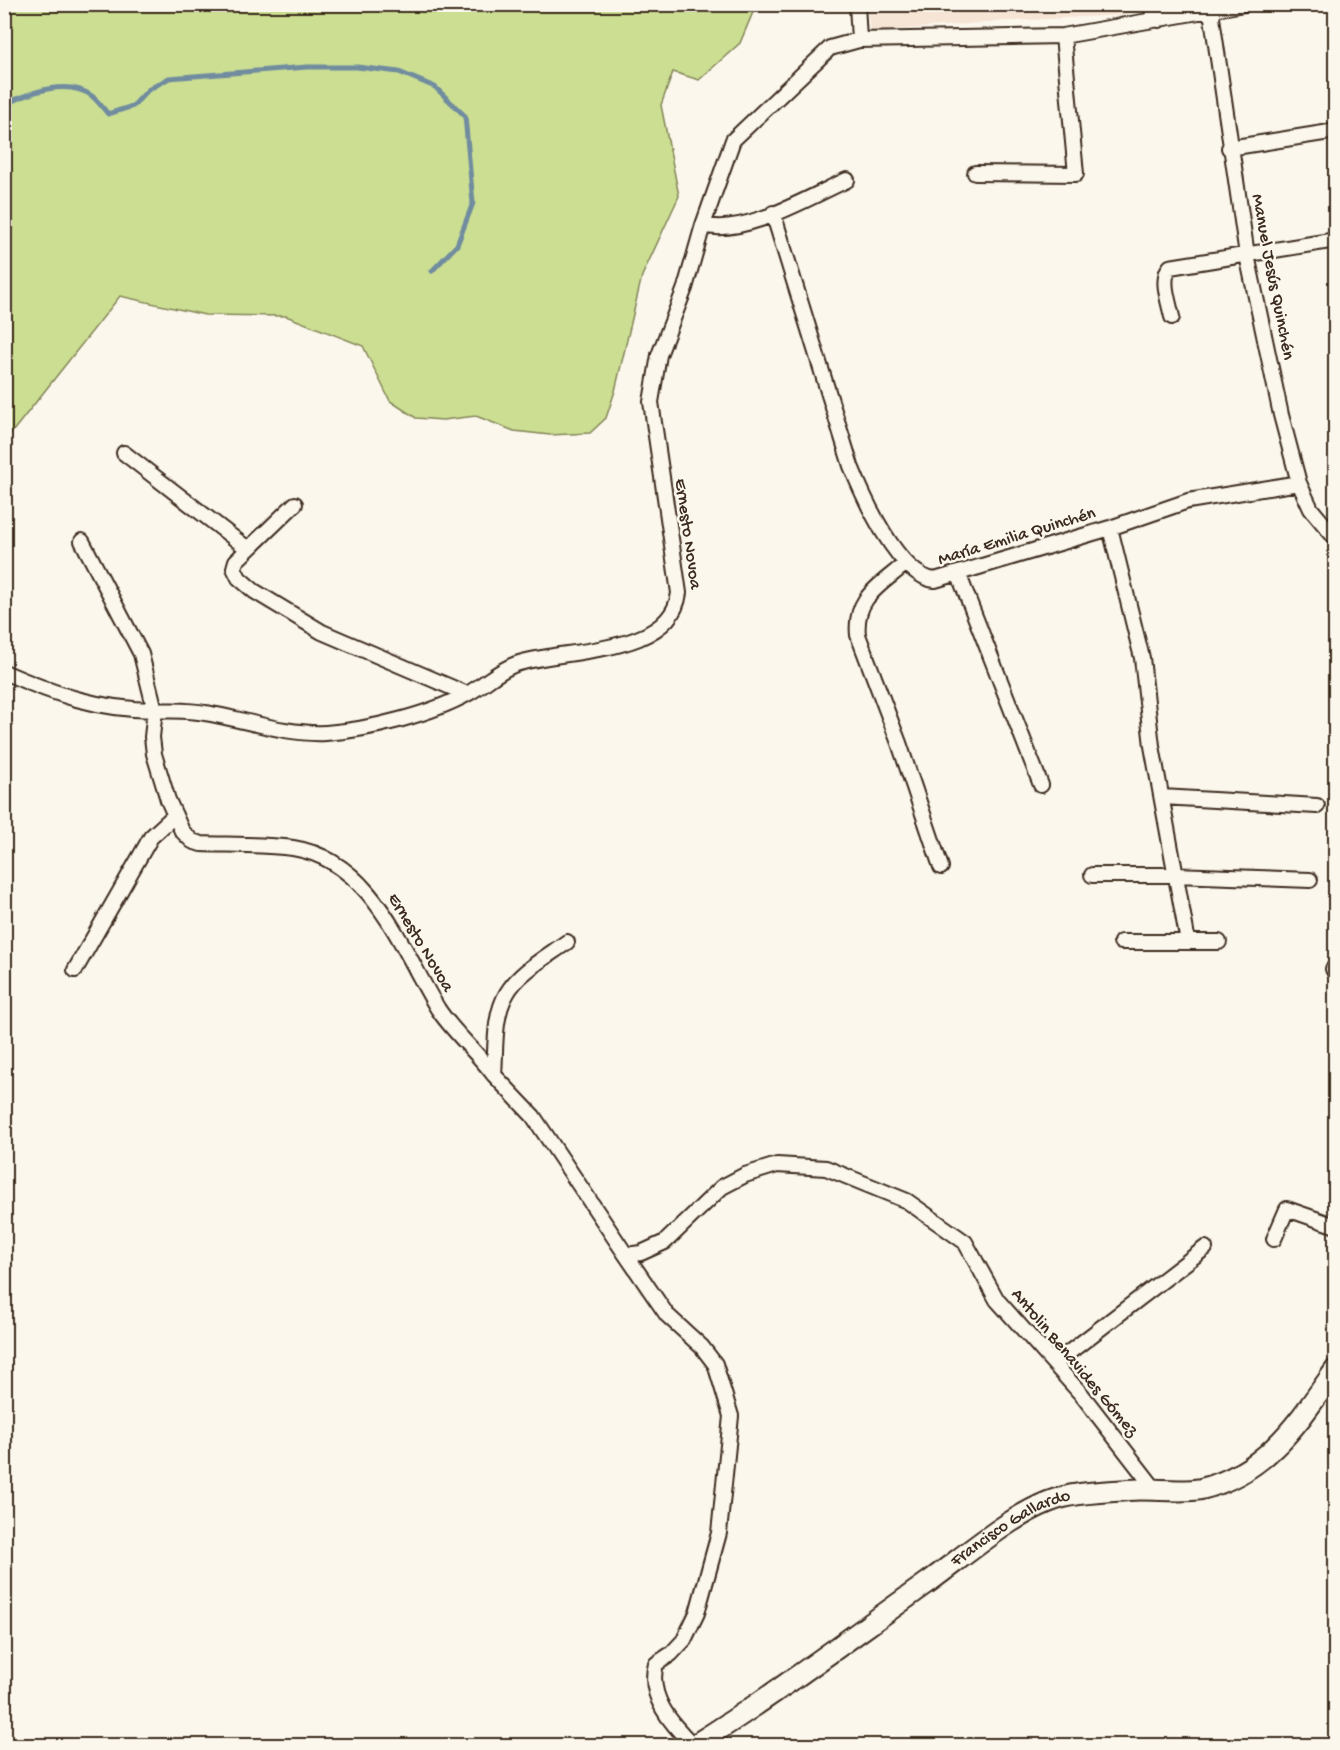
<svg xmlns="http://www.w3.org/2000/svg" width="1340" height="1750" viewBox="0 0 1340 1750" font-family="'Gochi Hand',sans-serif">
	<rect width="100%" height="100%" fill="#fbf7ec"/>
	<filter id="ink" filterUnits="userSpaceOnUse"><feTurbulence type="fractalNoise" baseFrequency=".0167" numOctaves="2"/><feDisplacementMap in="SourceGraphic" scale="12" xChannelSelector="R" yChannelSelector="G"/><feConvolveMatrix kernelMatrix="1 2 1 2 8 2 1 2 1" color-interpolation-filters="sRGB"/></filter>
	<g filter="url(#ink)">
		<path fill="#f6e4d5" d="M1129 5 1131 8 1122 15 991 22 870 32 867 5Z"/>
		<path fill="#cbde92" stroke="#838458" stroke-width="1.5" d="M5 4H756V5L740 43 699 80 673 72 661 105 679 196 642 276 615 391 606 418 590 433 550 435 514 431 476 416 443 420 416 418 390 401 363 346 286 316 205 315 120 296 5 441Z"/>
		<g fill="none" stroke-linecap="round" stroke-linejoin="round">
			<path stroke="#718c9f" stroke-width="5" d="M4 105C28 93 67 78 92 96 98 101 103 108 108 114L133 106 148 90 169 78 307 67H357L399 72 435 87 465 116 473 203 457 245 432 271"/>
			<g stroke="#3b2a1e" stroke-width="18">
				<path id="street" d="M857 4 859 40
					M1149 4 1159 20
					M1211 11 1247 255 1281 415 1299 483 1311 509 1336 539
					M1229 148 1336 131
					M975 173 1076 174 1063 36
					M773 213 851 466C863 496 898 576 935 580L1110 528 1188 501 1299 483
					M703 225C743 237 809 197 847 180
					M1172 317C1169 302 1160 279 1170 267L1336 240
					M124 453 248 549
					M295 504 236 561 234 568 239 578 254 591 322 632 467 694
					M1110 528 1142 658 1152 746 1188 942
					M906 563C880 586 854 597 858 635L899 743 941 867
					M958 573 1041 785
					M4 672C54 694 100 710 155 710L141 654 82 541
					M1162 797 1317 806
					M1092 875H1175L1310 880
					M567 942C548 956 519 972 507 993 493 1016 496 1049 494 1075L533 1116 626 1255 641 1253 665 1242 722 1187 745 1175 777 1165 826 1168 907 1201 965 1242 997 1300 1082 1395 1154 1488
					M1121 942H1219
					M1333 969 1336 974
					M75 970 151 837 175 815
					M494 1075C477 1052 453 1032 438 1009 402 950 372 860 293 848 263 844 231 845 201 844L192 841 182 831 168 800 154 754 152 737 155 710C172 711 189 710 205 713 245 719 284 735 326 733 369 730 432 714 469 693 485 684 499 670 516 664 561 648 671 657 679 593L651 402 659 355 685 288 703 225 733 140 830 48 859 40 1063 36 1244 4
					M1274 1239 1287 1209 1336 1226
					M626 1255 667 1315 702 1347 715 1364 731 1416 719 1533 697 1613 684 1640 671 1654 656 1664C647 1696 671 1724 693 1745
					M1054 1364 1205 1248"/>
			</g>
			<g stroke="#3b2a1e" stroke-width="24">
				<g id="secondary">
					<path d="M1211 11 1216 4"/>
					<path id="s1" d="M693 1746C773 1696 850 1638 927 1583 963 1557 1008 1518 1048 1502 1073 1492 1102 1492 1128 1490 1149 1488 1182 1493 1201 1489 1267 1473 1299 1421 1336 1369"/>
				</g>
			</g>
			<use href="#street" stroke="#fbf7ec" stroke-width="14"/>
			<use href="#secondary" stroke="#fbf7ec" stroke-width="20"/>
		</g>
	</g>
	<g text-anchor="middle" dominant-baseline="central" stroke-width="5" stroke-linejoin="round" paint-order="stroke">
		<g font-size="18" fill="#3b2a1e" stroke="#fbf7ec">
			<text transform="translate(1272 277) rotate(79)">Manuel Jesús Quinchén</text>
			<text transform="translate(687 534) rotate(82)">Ernesto Novoa</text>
			<text transform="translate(1017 537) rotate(-17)">María Emilia Quinchén</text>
			<text transform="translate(420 943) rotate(59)">Ernesto Novoa</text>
			<text transform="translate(1074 1363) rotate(50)">Antolin Benavides Gómez</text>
			<text stroke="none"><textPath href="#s1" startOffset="386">Francisco Gallardo</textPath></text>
		</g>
	</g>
	<rect width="1340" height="1750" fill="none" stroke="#fbf7ec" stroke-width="24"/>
	<rect x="12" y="12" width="1316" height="1726" fill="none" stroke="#3b2a1e" stroke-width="2" filter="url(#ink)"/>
</svg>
